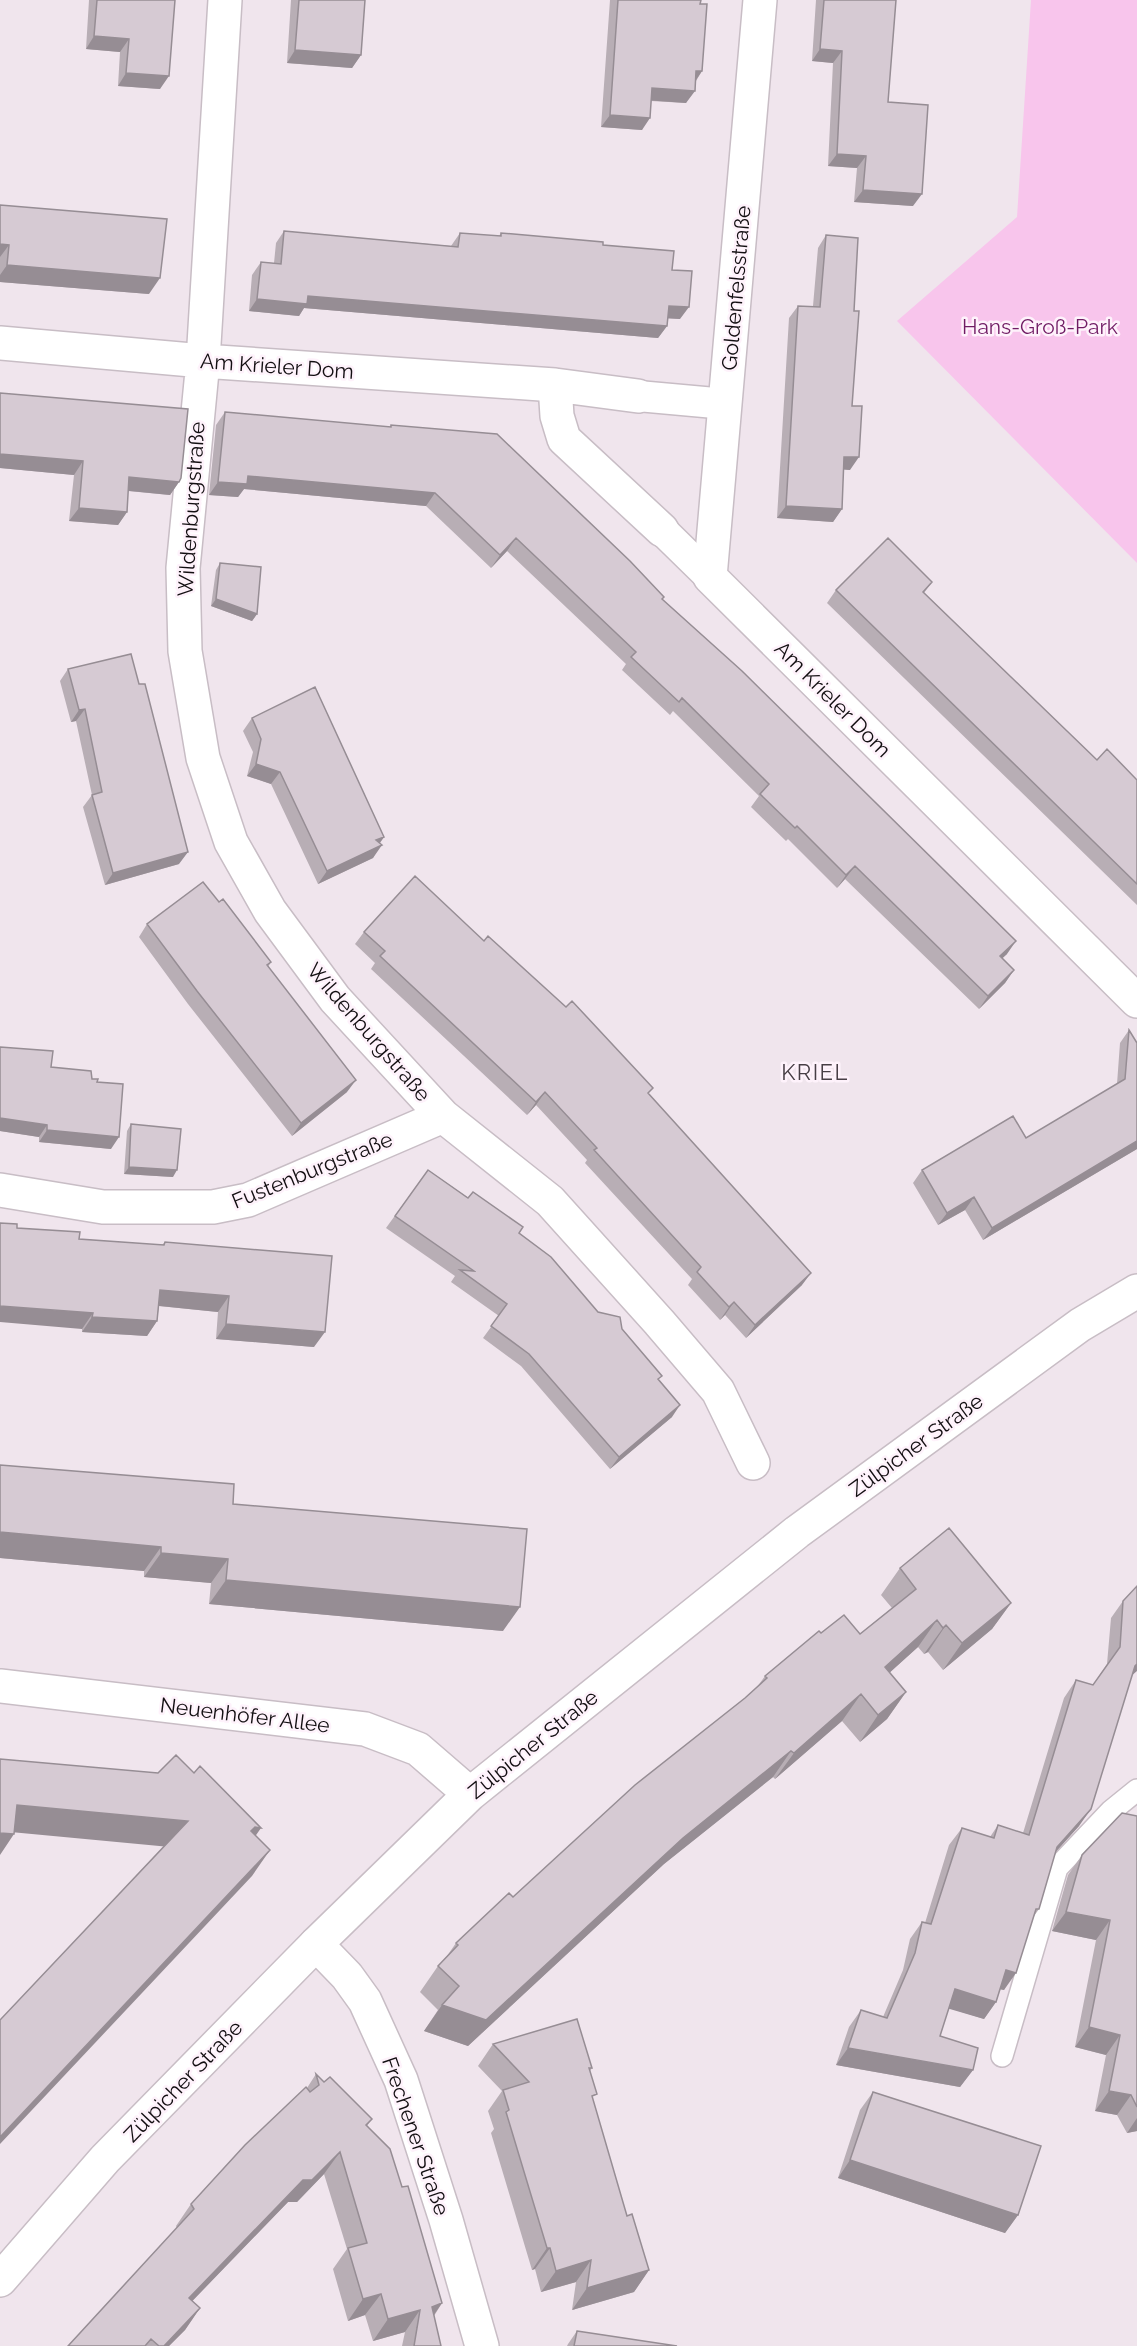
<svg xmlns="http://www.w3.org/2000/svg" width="1137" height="2346" viewBox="0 0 1137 2346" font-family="Raleway,sans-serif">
	<rect width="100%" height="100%" fill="#f0e5ed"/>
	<path fill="#f8c5ec" d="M1031 0H1137V563L897 321 1017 217Z"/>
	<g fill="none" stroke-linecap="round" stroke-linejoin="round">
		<g stroke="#c8bdc5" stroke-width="24">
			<path id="service" d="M1002 2056 1057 1868 1111 1811 1137 1790"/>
		</g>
		<g stroke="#c8bdc5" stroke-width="33">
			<path id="pedestrian" d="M638 396 726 404
				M662 530 710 577"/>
		</g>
		<g stroke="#c8bdc5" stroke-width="36">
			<path id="minor" d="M225 0 203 361 183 568 185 651 203 758 231 842 270 911 335 999 443 1116 550 1201 659 1322 718 1391 753 1463
				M760 0 710 577 1137 1001
				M0 343 203 361 555 385 638 396
				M555 385 557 416 564 439 662 530
				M0 1190 103 1207H213L248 1200 443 1116
				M316 1944 347 1976 365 2001 401 2080 446 2220 482 2346"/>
		</g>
		<g stroke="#c8bdc5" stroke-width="36">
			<path id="tertiary" d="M0 1686 365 1729 418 1749 470 1794
				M0 2280 105 2159 316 1944 470 1794 797 1532 1080 1325 1137 1291"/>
		</g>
		<use href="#service" stroke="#fff" stroke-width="21"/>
		<use href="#pedestrian" stroke="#fff" stroke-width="30"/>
		<use href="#minor" stroke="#fff" stroke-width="33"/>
		<use href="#tertiary" stroke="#fff" stroke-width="33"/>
	</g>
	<path fill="#b8aeb5" d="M89 0H175L160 89 118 86 120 52 86 49Z
		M291 0H365L361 55 352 68 287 63Z
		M610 0H701L702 71 696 81 686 103 651 101 642 130 601 127Z
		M816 0H896L888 102 913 206 854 202 857 168 828 166 833 63 812 61Z
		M0 205 149 294 0 282Z
		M284 231 451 246 460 233 499 236 501 233 603 245 672 270 680 319 668 318 667 326 658 338 304 308 299 316 249 311 252 275 261 262 274 263 276 243Z
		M826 235 854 311 850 470 843 469 842 509 833 522 777 518 789 318 798 306H813L818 248Z
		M0 393 179 482 170 495 128 491 127 512 118 525 69 521 74 475 0 468Z
		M225 412 390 427 391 425 662 599 1007 954 1002 958 1014 970 1005 983 979 1009 845 879 837 888 788 839 786 841 751 807 759 796 673 711 670 715 622 670 626 664 507 551 491 568 426 506 244 489 238 497 209 495 216 425Z
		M220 563 257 614 252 621 211 606 216 570Z
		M932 582 924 593 1097 760 1137 780V905L827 603 836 590Z
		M68 669 139 684 179 864 105 885 83 807 92 795 76 721 71 722 60 681Z
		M252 718 384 837 380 843 373 858 318 884 271 784 247 776 253 752 243 731Z
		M219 902 271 962 268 967 347 1092 292 1136 188 1004 139 937 147 924Z
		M364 932 649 1094 802 1285 746 1338 725 1315 720 1320 688 1285 692 1279 585 1163 587 1160 536 1105 527 1115 371 969 375 963 355 944Z
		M1129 1030 1137 1043V1149L983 1240 965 1210 938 1225 913 1183 922 1170 1026 1138 1117 1084 1120 1043Z
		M0 1047 51 1067 92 1079 97 1082 111 1149 39 1142V1137L0 1131Z
		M131 1124 173 1177 124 1174 127 1131Z
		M428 1170 519 1233 598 1312 622 1329 659 1380 672 1417 610 1469 521 1366 483 1338 499 1316 451 1282 455 1276 386 1228Z
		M17 1228 79 1239 162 1245 165 1242 314 1347 216 1339 218 1312 159 1306 157 1321 147 1336 82 1332V1329Z
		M233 1504 503 1631 209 1604 211 1583 144 1577V1571L0 1558Z
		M900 1568 1011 1603 992 1629 943 1670 928 1652 924 1654 918 1647 889 1673 906 1692 887 1719 860 1742 842 1721 775 1779 773 1777 664 1864 468 2046 424 2031 438 2010 420 1992 438 1966 447 1956 456 1943 513 1897 745 1698 757 1687 765 1676 821 1633 860 1634 892 1608 881 1595Z
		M1123 1601 1132 1675 1079 1826 1055 1852 1039 1909 1034 1916 1004 1990 1000 1989 996 2002 984 2019 949 2008 940 2036 973 2070 960 2087 836 2065 849 2027 861 2010 883 2017 903 1970 910 1939 922 1922 925 1923 949 1845 962 1828 990 1837 998 1825 1023 1833 1064 1698 1076 1680 1093 1685 1107 1664 1111 1618Z
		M1137 1816V2131L1127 2133 1117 2115 1095 2111 1106 2055 1075 2047 1096 1940 1052 1931 1068 1875 1082 1855Z
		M493 2044 592 2068 590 2071 593 2100 627 2216 649 2270 634 2292 572 2310 576 2282 541 2292 535 2269 532 2270 491 2133 494 2129 488 2111 502 2091 478 2066Z
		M316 2074 324 2082 372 2119 367 2126 402 2187 442 2303 434 2316 441 2346H402L405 2332 373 2341 365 2315 348 2321 333 2269 347 2249 324 2174 297 2202H288L192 2301 200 2308 185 2330 169 2346H68L177 2228 176 2226 191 2204 307 2088Z
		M873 2092 1018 2215 1005 2233 838 2178 860 2110Z
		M577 2331 677 2346H567L568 2344Z"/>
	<path fill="#968d94" d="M94 36 129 39 120 52 86 49Z
		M820 49 842 51 833 63 812 61Z
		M295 50 361 55 352 68 287 63Z
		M696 71H702L694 83Z
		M126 73 169 76 160 89 118 86Z
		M652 88 695 91 686 103 644 100Z
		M610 115 650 118 642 130 601 127Z
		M837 154 866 156 857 168 828 166Z
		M863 190 922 194 913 206 854 202Z
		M0 244 9 245 0 257Z
		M7 265 160 278 149 294 0 282V275Z
		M308 296 667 326 658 338 304 308 299 316 249 311 257 299Z
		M669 306 689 307 680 319 660 318Z
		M0 454 83 461 74 475 0 468Z
		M844 457H859L850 470 835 469Z
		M248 476 435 493 426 506 244 489 238 497 209 495 218 482Z
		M129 477 179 482 170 495 120 490Z
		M786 506 842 509 833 522 777 518Z
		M79 508 127 512 118 525 69 521Z
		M516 538 507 551 491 568 500 555Z
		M216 599 257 614 252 621 211 606Z
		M85 709 76 721 71 722 79 710Z
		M256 764 280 772 271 784 247 776Z
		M384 837 376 848 382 845 373 858 318 884 327 871 376 840Z
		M188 852 179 864 105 885 113 873Z
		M855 866 845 879 837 888 846 875Z
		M1016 941 1007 954 991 969 1000 956Z
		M1014 970 1005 983 979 1009 988 996Z
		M356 1080 347 1092 292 1136 301 1123Z
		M545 1092 536 1105 527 1115 536 1102Z
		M0 1118 47 1125 39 1137 0 1131Z
		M47 1130 119 1137 111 1149 39 1142Z
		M1137 1141V1149L983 1240 992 1228Z
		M129 1167 177 1170 173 1177 124 1174Z
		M974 1197 965 1210 938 1225 947 1213Z
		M811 1273 802 1285 746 1338 755 1325Z
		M160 1290 229 1296 218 1312 150 1305Z
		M734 1302 725 1315 720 1320 729 1307Z
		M0 1306 93 1313 82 1329 0 1322Z
		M92 1317 157 1321 147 1336 82 1332Z
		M226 1324 325 1332 314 1347 216 1339Z
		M680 1405 672 1417 610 1469 619 1457Z
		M0 1532 161 1547 144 1571 0 1558Z
		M161 1553 228 1559 211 1583 144 1577Z
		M226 1580 520 1607 503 1631 209 1604Z
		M1011 1603 992 1629 943 1670 962 1643Z
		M937 1620 918 1647 866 1694 885 1667Z
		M946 1625 928 1652 924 1654 943 1628Z
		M1137 1664V1671L1123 1683 1135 1666Z
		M906 1692 887 1719 860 1742 878 1715Z
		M861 1694 842 1721 775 1779 794 1753Z
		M791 1751 773 1777 664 1864 468 2046 424 2031 442 2005 683 1838Z
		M17 1805 188 1821 170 1847 0 1831Z
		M1091 1809 1079 1826 1045 1864 1057 1847Z
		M255 1827 261 1828 243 1854 251 1831Z
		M0 1833 14 1834 0 1855Z
		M270 1850 252 1876 0 2144V2137Z
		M1066 1912 1110 1920 1096 1940 1052 1931Z
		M1006 1970 1016 1973 1004 1990 994 1988Z
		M955 1989 996 2002 984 2019 943 2007Z
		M1089 2027 1120 2035 1106 2055 1075 2047Z
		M848 2048 973 2070 960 2087 836 2065Z
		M1109 2091 1131 2095 1117 2115 1095 2111Z
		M1137 2118V2131L1127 2133Z
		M340 2152 324 2174 297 2202H288L174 2320 189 2298 303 2180Z
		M850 2160 1018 2215 1005 2233 838 2178Z
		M547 2248H550L535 2269 532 2270Z
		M591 2260 576 2282 541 2292 556 2271Z
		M649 2270 634 2292 572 2310 587 2288Z
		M381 2294 365 2315 348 2321 363 2299Z
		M442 2303 427 2325 416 2328 432 2307Z
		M200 2308 185 2330 169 2346H164Z
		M420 2310 405 2332 373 2341 388 2319Z"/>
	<path fill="#d6cad3" stroke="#968d94" stroke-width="1.5" d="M97 0H175L169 76 126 73 129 39 94 36Z
		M299 0H365L361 55 295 50Z
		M618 0H701L700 4H707L702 71H696L695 91 652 88 650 118 610 115Z
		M824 0H896L888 102 928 105 922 194 863 190 866 156 837 154 842 51 820 49Z
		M0 205 167 219 160 278 7 265 9 245 0 244Z
		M284 231 458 247 460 233 501 236V233L603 242V245L674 251 672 270 692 271 689 307 669 306 667 326 308 296 307 304 257 299 261 262 281 264Z
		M826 235 858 238 854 311H859L852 406H862L859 457H844L842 509 786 506 798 306 820 307Z
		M0 393 188 409 181 478 179 482 129 477 127 512 79 508 83 461 0 454Z
		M225 412 391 427V425L497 434 630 561 664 597 662 599 742 671 1016 941 1000 956 1014 970 988 996 855 866 846 875 797 826 795 828 760 794 769 784 682 698 679 702 631 657 636 652 516 538 500 555 435 493 248 476 247 484 218 482Z
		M888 538 932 582 923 592 1097 760 1107 749 1137 780V884L836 590Z
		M220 563 261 567 257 614 216 599Z
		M131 654 139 684H145L188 852 113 873 92 795 102 792 85 709 79 710 68 669Z
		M315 687 384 837 376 840 382 845 327 871 280 772 256 764 261 739 252 718Z
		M415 876 484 941 488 936 566 1007 572 1001 653 1088 648 1093 811 1273 755 1325 734 1302 729 1307 697 1272 701 1267 594 1150 597 1148 545 1092 536 1102 380 956 385 951 364 932Z
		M203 882 219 902 223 899 271 962 267 965 356 1080 301 1123 197 991 147 924Z
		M1129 1030 1137 1043V1141L992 1228 974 1197 947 1213 922 1170 1013 1116 1026 1138 1125 1079Z
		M0 1047 53 1051 51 1067 91 1071 92 1079H98L97 1082 123 1084 119 1137 47 1130V1125L0 1118Z
		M131 1124 181 1129 177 1170 129 1167Z
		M428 1170 468 1198 473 1192 523 1227 519 1233 551 1257 598 1312 620 1317 622 1329 662 1376 658 1379 680 1405 619 1457 529 1354 491 1326 507 1304 460 1270 474 1271 395 1216Z
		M0 1223 17 1224V1228L80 1232 79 1239 164 1245 165 1242 332 1256 325 1332 226 1324 229 1296 160 1290 157 1321 92 1317 93 1313 0 1306Z
		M0 1465 234 1484 233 1504 527 1529 520 1607 226 1580 228 1559 161 1553V1547L0 1532Z
		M949 1528 1011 1603 962 1643 946 1625 943 1628 937 1620 885 1667 906 1692 878 1715 861 1694 794 1753 791 1751 683 1838 486 2020 442 2005 459 1986 438 1966 458 1945 456 1943 509 1893 513 1897 635 1785 745 1698 767 1678 765 1676 819 1631 821 1633 844 1615 860 1634 916 1589 900 1568Z
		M1137 1586V1664L1135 1666 1091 1809 1057 1847 1039 1909H1036L1016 1973 1006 1970 996 2002 955 1989 940 2036 978 2048 973 2070 848 2048 861 2010 887 2018 915 1953 922 1922 931 1924 962 1828 994 1838 998 1825 1029 1835 1076 1680 1093 1685 1120 1647 1123 1601Z
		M176 1755 194 1773 200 1766 261 1828 255 1827 251 1831 270 1850 0 2137V2020L188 1821 17 1805 14 1834 0 1833V1759L158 1773Z
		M1122 1813 1137 1816V2107L1131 2095 1109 2091 1120 2035 1089 2027 1110 1920 1066 1912 1082 1855Z
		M577 2019 592 2068H589L597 2094 592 2096 627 2216 632 2214 649 2270 587 2288 591 2260 556 2271 550 2248H547L506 2112 509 2110 503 2090 529 2082 493 2044Z
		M316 2074 324 2082 330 2077 372 2119 366 2125 390 2149 402 2187 408 2186 442 2303 432 2307 441 2346H414L420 2310 388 2319 381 2294 363 2299 348 2248 367 2243 340 2152 312 2180H303L189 2298 200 2308 164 2346H159L151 2339 145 2346H68L194 2209 191 2204 245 2145 306 2087 310 2092 319 2085Z
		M873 2092 1041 2146 1018 2215 850 2160Z
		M577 2331 677 2346H574Z"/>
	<g text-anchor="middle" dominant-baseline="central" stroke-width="5" stroke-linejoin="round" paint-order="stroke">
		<g font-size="21" fill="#120e11" stroke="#fef2fb">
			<text transform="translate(736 288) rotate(-85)">Goldenfelsstraße</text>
			<text transform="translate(277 366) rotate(4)">Am Krieler Dom</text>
			<text transform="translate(191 509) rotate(-86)">Wildenburgstraße</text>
			<text transform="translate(833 699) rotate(45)">Am Krieler Dom</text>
			<text transform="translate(369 1032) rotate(49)">Wildenburgstraße</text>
			<text transform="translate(312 1170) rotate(-22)">Fustenburgstraße</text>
			<text transform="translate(916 1445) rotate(-36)">Zülpicher Straße</text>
			<text transform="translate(245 1715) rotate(7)">Neuenhöfer Allee</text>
			<text transform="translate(533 1744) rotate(-39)">Zülpicher Straße</text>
			<text transform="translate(183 2081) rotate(-46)">Zülpicher Straße</text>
			<text transform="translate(416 2136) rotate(71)">Frechener Straße</text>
		</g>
		<g font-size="21" fill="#701b64" stroke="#fef2fb">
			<text x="1040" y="326">Hans-Groß-Park</text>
		</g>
		<g font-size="22" letter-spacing="1.5" fill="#473e45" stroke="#fef2fb">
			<text x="815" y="1072">KRIEL</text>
		</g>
	</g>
</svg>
